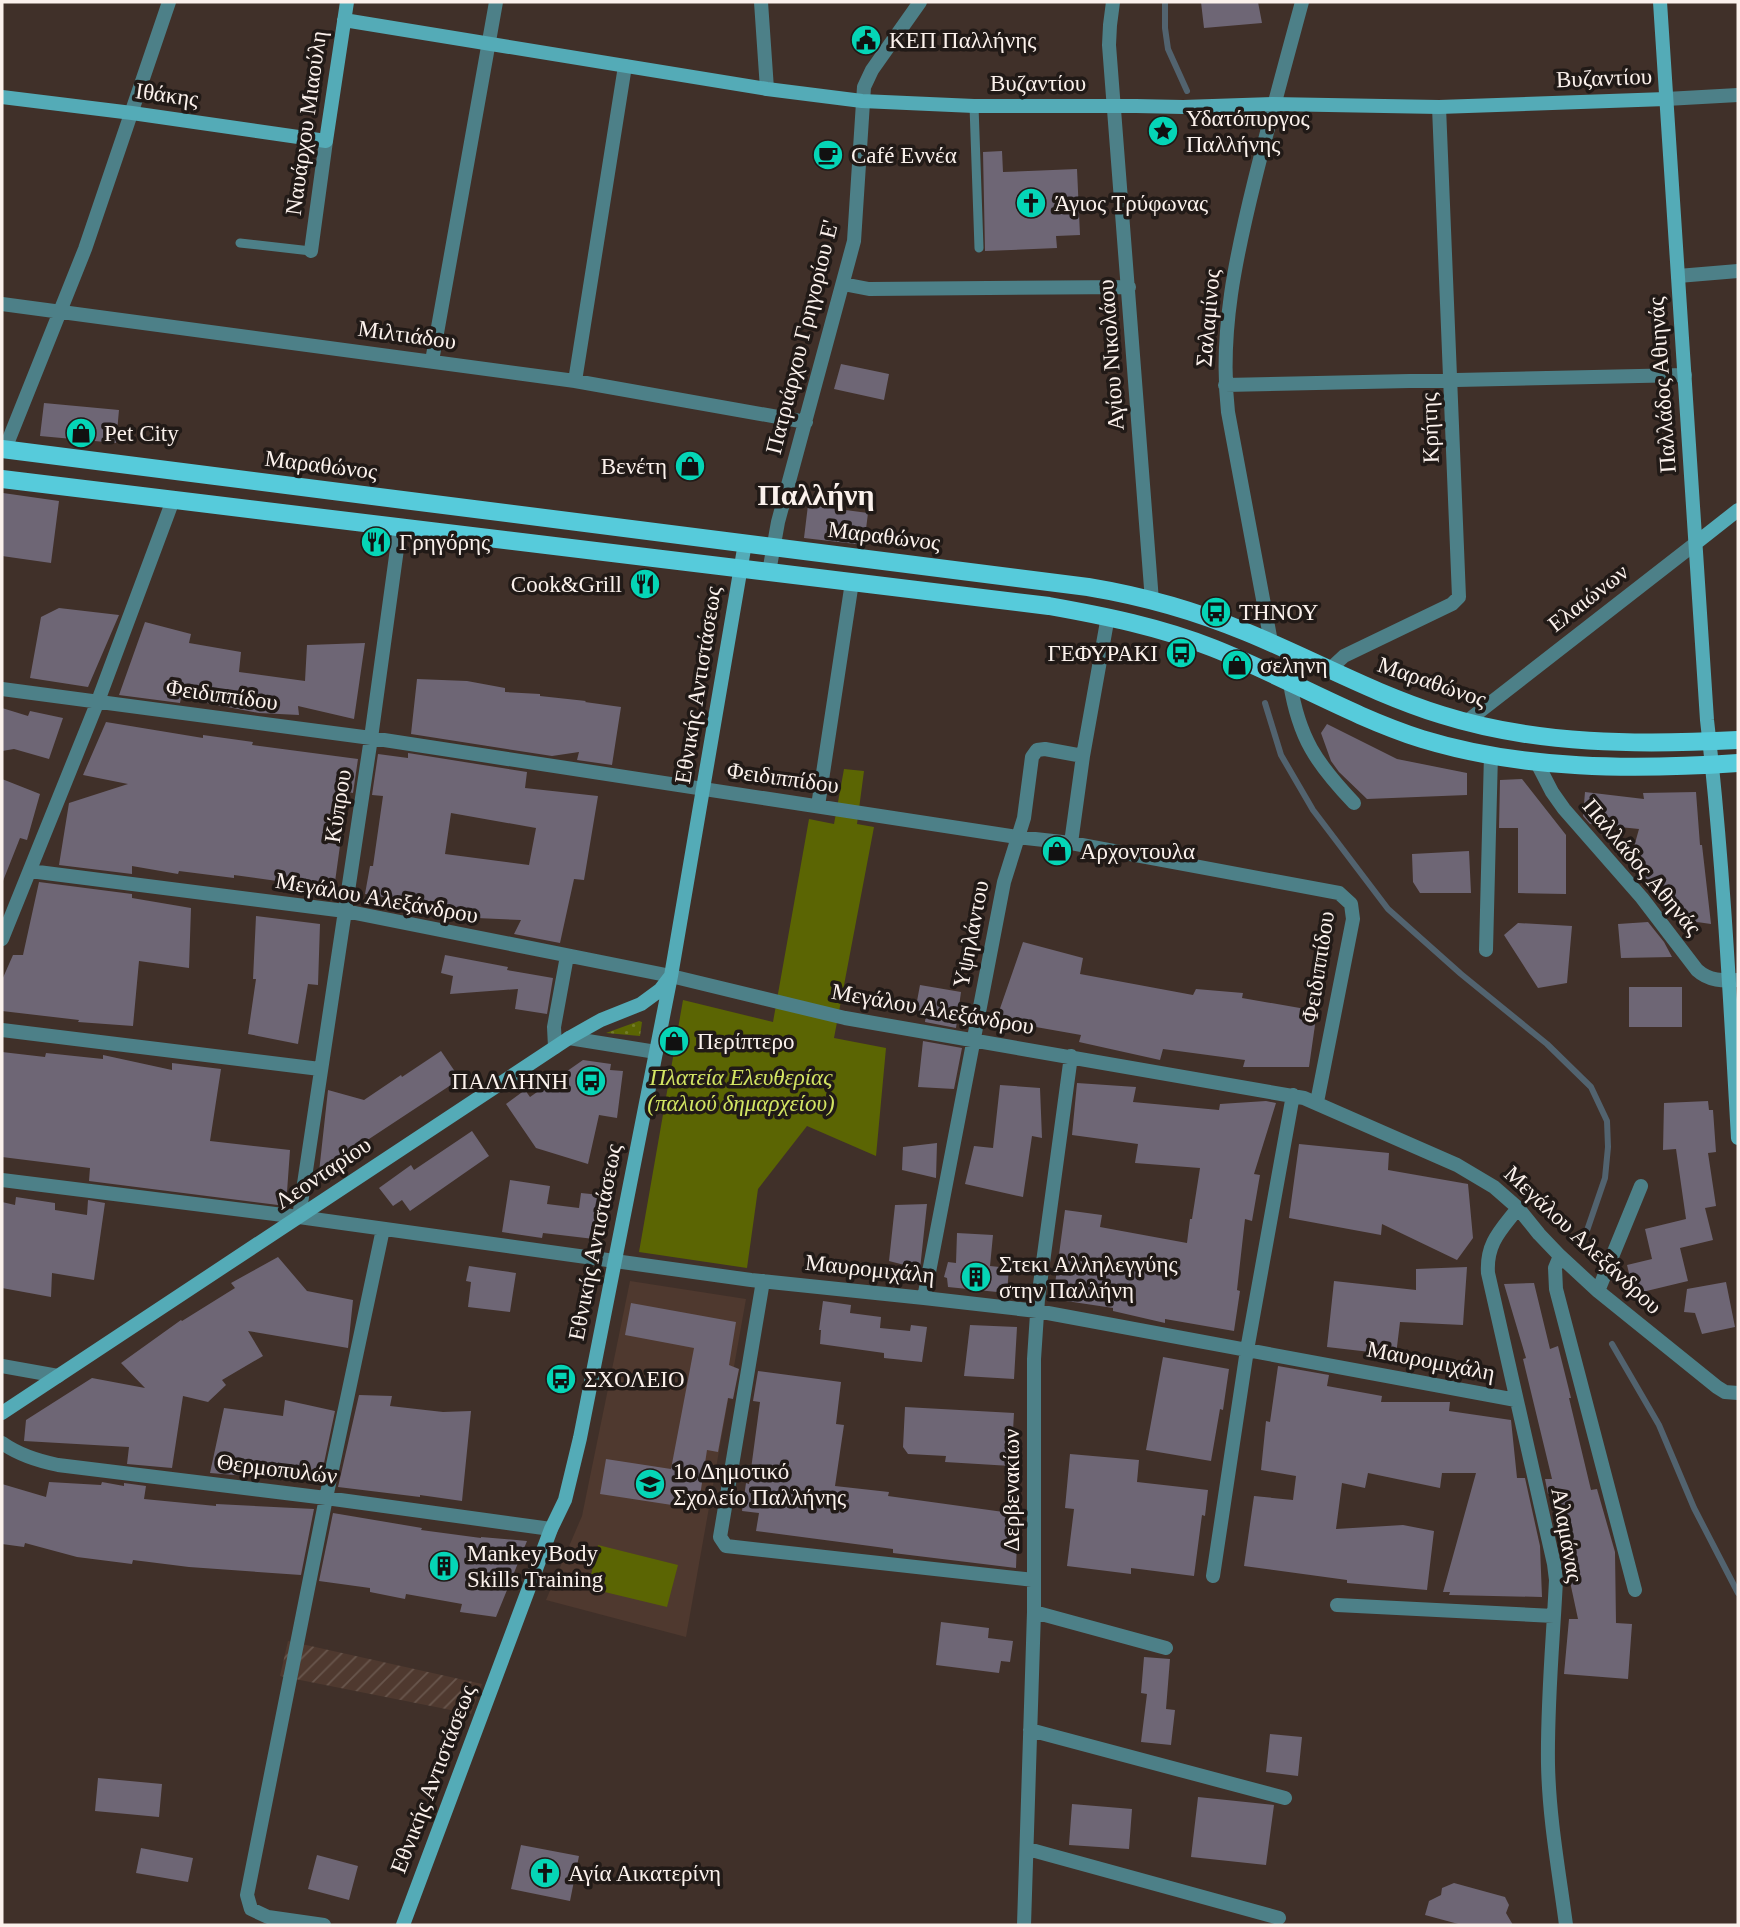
<svg xmlns="http://www.w3.org/2000/svg" width="1740" height="1927" viewBox="0 0 1740 1927" font-family="'Times New Roman',serif">
	<defs>
		<pattern id="industrial-furrows" width="10" height="10" patternUnits="userSpaceOnUse" patternTransform="scale(1.75)"><rect width="10" height="10" fill="#4f392f"/><path d="M-1 1l2-2M0 10L10 0M9 11l2-2" fill="none" stroke="#69564d"/></pattern>
		<pattern id="grass-dots" width="8" height="8" patternUnits="userSpaceOnUse" patternTransform="scale(1.75)"><rect width="8" height="8" fill="#5b6503"/><path d="M2 2h.1M6 6h.1" fill="none" stroke="#737c28" stroke-width="1.8" stroke-linecap="round"/></pattern>
	</defs>
	<rect width="100%" height="100%" fill="#403029"/>
	<path fill="#4f392f" d="M630 1281 746 1299 686 1637 546 1600 582 1516Z"/>
	<path fill="url(#industrial-furrows)" d="M288 1641 482 1684 471 1714 280 1676Z"/>
	<path fill="url(#grass-dots)" d="M639 1021 642 1022 640 1036 606 1033Z"/>
	<path fill="#5b6503" d="M844 769 864 771 857 824 874 827 834 1038 886 1048 876 1156 807 1126 758 1189 747 1268 639 1252 683 1000 773 1022 809 819 834 824Z
		M598 1545 678 1565 667 1607 588 1588Z"/>
	<g fill="none" stroke-linecap="round" stroke-linejoin="round">
		<path stroke="#52636f" stroke-width="6" d="M1165 2V28L1168 49 1187 91
			M1265 703 1281 755 1313 810 1388 909 1461 974 1547 1044 1591 1087 1607 1121 1608 1147 1605 1178 1582 1245
			M1612 1344 1659 1425 1694 1508 1738 1593"/>
	</g>
	<path fill="#6e6675" fill-rule="evenodd" d="M1201 2H1258L1262 23 1204 28Z
		M1002 151 1003 172 1077 169 1080 235 1056 236 1057 248 985 251 983 152Z
		M841 364 889 374 884 400 834 389Z
		M44 403 119 410 116 443 40 436Z
		M3 493 59 501 51 563 2 556Z
		M808 505 868 513 864 545 804 538Z
		M59 608 119 615 88 687 30 678 41 617Z
		M145 622 191 634 189 643 241 652 239 672 305 681 307 645 365 643 354 719 298 706 299 715 259 713 181 698 180 703 119 695Z
		M417 679 467 681 505 688V692L540 694V696L586 701 585 702 621 707 612 765 577 760 579 752 552 756 411 734Z
		M2 708 28 716 30 711 63 718 49 759 14 749 2 751Z
		M106 722 203 738V735L253 742 252 745 358 759 353 793 343 791 339 824H343L334 889 234 875V878L179 871 178 874 132 866V874L59 865 69 803 128 784 83 775Z
		M1327 724 1397 759 1467 773V795L1367 799 1339 772 1331 761 1321 733Z
		M408 753 527 772 525 788 598 796 584 880 574 879 560 943 514 934 521 920 454 917 455 911 413 904V902L365 894 370 866H373L383 796 372 795 378 754 408 758ZM451 813 536 828 529 865 445 854Z
		M2 779 40 794 27 840 20 838 3 881H2Z
		M1522 779 1566 835V894L1518 893V828H1499L1500 780Z
		M1585 792 1644 799 1643 793 1696 792 1700 845H1702L1711 924 1676 919 1630 861 1639 829 1590 824 1583 816Z
		M1469 851 1471 893H1420L1413 882 1412 854Z
		M39 882 132 894V898L191 908 189 968 139 961 133 1026 78 1022 79 1020 2 1011V980L13 955H23Z
		M256 916 320 924 318 985 308 984 298 1044 248 1034 256 979H253Z
		M1648 922 1664 942 1672 957 1621 958 1618 924Z
		M1518 923 1572 926 1567 983 1538 988 1504 935Z
		M1023 942 1083 958 1080 974 1193 995 1196 989 1243 993 1242 998 1317 1011 1309 1067H1243L1245 1060 1163 1049 1160 1060 1079 1042 1081 1035 996 1020Z
		M445 955 508 967 507 970 553 978 547 1014 515 1009 518 989 450 994 453 976 441 973Z
		M920 985 961 992 956 1028 925 1022 926 1014 915 1012Z
		M1629 987H1682V1027H1629Z
		M923 1041 962 1048 954 1089 918 1087Z
		M441 1051 460 1079 319 1172 328 1090 364 1100 401 1075 402 1077Z
		M2 1052 45 1057 46 1053 103 1059V1055L172 1070V1063L221 1069 210 1141 290 1150 286 1206 89 1181 90 1168 2 1157Z
		M583 1060 611 1064 610 1070 623 1071 617 1118 599 1115 588 1164 536 1148 506 1104 525 1090 530 1097Z
		M1077 1083 1136 1087 1133 1102 1219 1110 1220 1104 1266 1101 1276 1103 1254 1174 1260 1175 1252 1221 1245 1219 1237 1290 1240 1291 1234 1331 1165 1319V1323L1113 1311V1308L1053 1299 1065 1210 1102 1215 1100 1227 1187 1243 1190 1219H1192L1200 1168 1135 1163 1138 1144 1072 1135Z
		M1000 1085 1040 1088 1042 1138 1032 1136 1023 1197 965 1184 974 1146 993 1148Z
		M1708 1101 1709 1110H1713L1716 1152 1708 1153 1716 1206 1705 1208 1713 1240 1680 1248 1688 1281 1634 1294 1627 1265 1652 1259 1645 1229 1686 1219 1676 1149 1663 1150 1664 1103Z
		M472 1131 489 1156 410 1211 402 1200 393 1206 379 1188 411 1165 414 1170Z
		M937 1143 936 1178 902 1170 903 1147Z
		M1299 1144 1389 1153 1388 1170 1468 1184 1473 1238 1457 1260 1382 1224 1381 1235 1289 1218Z
		M510 1180 550 1186 547 1204 579 1208 581 1193 600 1195 594 1239 543 1233 542 1238 502 1232Z
		M16 1197 55 1203V1210L87 1215 88 1200 105 1203 94 1280 52 1273 51 1297 2 1288V1202L15 1205Z
		M927 1204 920 1269 889 1261 895 1205Z
		M957 1233 993 1235 990 1266 1009 1268 1007 1293 948 1287 947 1278 944 1277 948 1262 956 1263Z
		M278 1257 307 1291 353 1300 348 1348 248 1331 263 1356 222 1380 226 1385 208 1402 183 1396 172 1468 127 1464 129 1447 24 1441 26 1420 92 1378 145 1388 121 1363 181 1320 182 1321 235 1288 231 1283Z
		M469 1266 516 1273 510 1312 468 1307 471 1282 466 1281Z
		M1467 1267 1463 1325 1400 1322 1396 1355 1327 1347 1334 1281 1416 1290V1269Z
		M1726 1282 1735 1327 1702 1334 1695 1313 1684 1312 1687 1289Z
		M1534 1283 1550 1349 1558 1346 1571 1398H1569L1591 1490 1597 1489 1615 1552 1616 1623 1632 1624 1628 1679 1564 1674 1569 1619H1578L1551 1493 1548 1494 1545 1479H1552L1523 1359 1526 1358 1504 1284Z
		M823 1301 851 1305 850 1313 881 1317 880 1328 910 1331 911 1325 927 1327 922 1362 884 1358V1353L820 1344 821 1330H819Z
		M631 1303 736 1322 729 1365 739 1369 733 1399 728 1398 718 1452 707 1450 698 1509 600 1494 606 1459 671 1469 694 1348 625 1335Z
		M970 1325 1017 1327 1014 1379 964 1376Z
		M1163 1357 1229 1369 1223 1410 1220 1409 1211 1461 1146 1450Z
		M1278 1366 1329 1375 1327 1386 1382 1396 1381 1402H1450L1449 1411 1511 1420 1517 1478H1525L1540 1546 1542 1597 1449 1595 1450 1592H1443L1476 1473H1442L1440 1488 1368 1473 1365 1488 1342 1483 1336 1529 1403 1525 1434 1531 1427 1590 1347 1583V1580L1244 1566 1254 1496 1293 1500 1296 1476 1261 1470 1266 1421 1270 1422Z
		M758 1371 841 1382 836 1424 844 1425 835 1486 889 1492 888 1496 1018 1514 1016 1568 893 1553V1549L756 1531 759 1513 742 1511 746 1483 749 1484 760 1402 753 1401Z
		M359 1395 392 1396 390 1406 443 1412 471 1411 462 1501 420 1495V1497L338 1487Z
		M285 1400 335 1411 320 1482 210 1473 224 1408 283 1416Z
		M905 1407 1014 1413 1011 1466 945 1462 946 1456 908 1454 903 1447Z
		M1070 1454 1139 1460 1137 1482 1208 1490 1205 1516 1202 1515 1194 1576 1131 1568V1574L1067 1566 1074 1509 1065 1508Z
		M49 1482 101 1485 102 1482 124 1486V1483L146 1486 144 1499 216 1506V1504L314 1509 301 1575 189 1567 133 1560 132 1564 77 1557 25 1543 24 1547 2 1544V1484L46 1497Z
		M333 1513 422 1528 421 1530 481 1538V1537L527 1541 496 1617 460 1612 462 1604 406 1594 405 1599 370 1592V1588L319 1581Z
		M941 1622 989 1628 988 1638 1013 1641 1010 1662 1001 1661 999 1673 936 1665Z
		M1144 1657 1170 1659 1166 1709 1175 1710 1171 1745 1141 1742 1147 1694 1141 1693Z
		M1270 1734 1302 1737 1298 1776 1266 1772Z
		M98 1778 162 1784 159 1817 95 1811Z
		M1198 1797 1274 1805 1266 1865 1191 1857Z
		M1072 1804 1132 1809 1129 1849 1069 1845Z
		M521 1845 579 1856 570 1901 511 1889Z
		M141 1848 193 1858 188 1882 136 1873Z
		M317 1855 358 1866 349 1900 308 1889Z
		M1454 1883 1505 1897 1509 1905 1506 1913 1513 1925H1462L1425 1915 1429 1901 1441 1895 1442 1888Z"/>
	<g fill="none" stroke-linecap="round" stroke-linejoin="round">
		<path stroke="#4d8088" stroke-width="9" d="M974 106 979 248
			M240 243 311 251"/>
		<path stroke="#4d8088" stroke-width="14" d="M761 2 767 89
			M1113 2 1110 25 1109 45 1152 601
			M1666 99 1738 95
			M311 251 326 141
			M1678 276 1738 271
			M843 284 869 289 1129 287
			M2 304 575 381 806 422
			M432 361 496 2
			M575 381 625 66
			M1225 385 1685 375
			M5 449 85 249 169 2
			M769 572 778 522 854 241 864 87 872 70 920 2
			M1271 642 1228 412C1219 332 1236 256 1255 179 1270 119 1286 61 1302 2
			M1329 670 1344 656 1452 604 1459 597 1439 107
			M1290 683C1299 738 1316 763 1354 803
			M2 689 371 738 1017 837 1071 843 1339 893 1351 904 1353 919 1317 1102
			M1466 722 1696 543
			M1536 761 1552 792 1564 809 1642 898 1697 970C1709 981 1723 981 1738 980
			M818 806 852 582
			M1071 843 1083 756 1108 616
			M30 871 345 911 671 976 845 1018 1304 1098 1457 1165 1494 1187 1518 1208 1539 1234 1560 1256 1598 1291 1717 1387 1725 1392 1738 1393
			M2 939 98 701 173 500
			M1486 950 1491 754
			M2 1030 320 1069
			M569 1038 656 1052
			M555 1047 554 1027 567 956
			M2 1180 299 1217 751 1280 924 1298 1037 1311 1516 1400
			M1518 1208C1501 1230 1486 1243 1488 1273L1554 1564 1556 1580C1553 1641 1547 1703 1548 1764 1549 1818 1559 1872 1566 1925
			M299 1217 371 738 400 527
			M1560 1256 1555 1268 1556 1289 1635 1590
			M763 1281 720 1537 726 1546 1034 1580
			M1598 1291 1641 1186
			M924 1298 1004 882 1024 818 1032 757 1037 750 1045 749 1083 756
			M2 1366 58 1376
			M2 1443C19 1455 38 1461 58 1465L326 1498 551 1529
			M1213 1576 1247 1350 1293 1095
			M1337 1605 1554 1616
			M1034 1612 1166 1648
			M1030 1730 1285 1798
			M1028 1849 1279 1918
			M324 1925 268 1917 251 1909 247 1895 326 1498 383 1229
			M1024 1925 1034 1612V1359L1038 1299 1071 1056"/>
		<path stroke="#54abb7" stroke-width="14" d="M1660 2 1707 720C1723 859 1730 998 1738 1138
			M344 20 767 89 862 101 974 106H1136L1183 107 1273 104 1439 107 1666 99
			M2 97 132 113 326 141 347 2
			M1696 543 1738 510
			M2 1413 569 1038 601 1020 641 1004 660 990 670 977
			M403 1925 551 1529 565 1500 580 1438 671 976 745 543"/>
		<path stroke="#56cbdb" stroke-width="18" d="M2 449 1088 587C1142 596 1196 611 1246 632 1312 659 1374 694 1442 715 1537 745 1640 745 1738 740
			M2 479 1049 606C1105 616 1160 627 1213 648 1284 676 1350 716 1422 739 1523 770 1634 770 1738 763"/>
	</g>
	<defs>
		<g id="civic-disc" transform="scale(1.575)"><circle r="9.5" fill="#05d5b6" stroke="#211a17"/><path d="M-.6-6.5H3V-4.5H.6V-3L4-1V1h2V6H-6V1h2V-1L-.6-3ZM-1.2 2.5V6h2.4V2.5Z" fill="#111"/></g>
		<g id="sight-disc" transform="scale(1.575)"><circle r="9.5" fill="#05d5b6" stroke="#211a17"/><path d="M0-6L1.8-2.2L6-1.7L2.9 1.2L3.7 5.4L0 3.3L-3.7 5.4L-2.9 1.2L-6-1.7L-1.8-2.2Z" fill="#111"/></g>
		<g id="cafe-disc" transform="scale(1.575)"><circle r="9.5" fill="#05d5b6" stroke="#211a17"/><path d="M-5.5-4.5H6V0H3Q3 3.5 0 3.5H-2.5Q-5.5 3.5-5.5 0ZM3-3.2v2h1.7v-2ZM-6 4.5H4V6H-6Z" fill="#111"/></g>
		<g id="church-disc" transform="scale(1.575)"><circle r="9.5" fill="#05d5b6" stroke="#211a17"/><path d="M-1.2-6h2.4v3.5h3.3v2.4h-3.3V6h-2.4V-.1h-3.3v-2.4h3.3Z" fill="#111"/></g>
		<g id="shop-disc" transform="scale(1.575)"><circle r="9.5" fill="#05d5b6" stroke="#211a17"/><path d="M-5-2.5h2.3a2.7 3.5 0 0 1 5.4 0H5L5.5 6h-11ZM-1.5-2.5h3a1.5 2.3 0 0 0-3 0Z" fill="#111"/></g>
		<g id="restaurant-disc" transform="scale(1.575)"><circle r="9.5" fill="#05d5b6" stroke="#211a17"/><path d="M-5-6h1v4h1v-4h1v4h1v-4h1v5L-1.5 .5V6h-2V.5L-5-1ZM5-6V6H3V1.5H1.5Q1.5-4 5-6Z" fill="#111"/></g>
		<g id="bus-disc" transform="scale(1.575)"><circle r="9.5" fill="#05d5b6" stroke="#211a17"/><path d="M-5-6H5V4H4V6H2V4H-2V6H-4V4H-5ZM-3.5-4V0h7V-4ZM-3.5 1.2v1.5H-2V1.2ZM2 1.2v1.5H3.5V1.2Z" fill="#111"/></g>
		<g id="building-disc" transform="scale(1.575)"><circle r="9.5" fill="#05d5b6" stroke="#211a17"/><path d="M-4-6H4V6H1V3H-1V6H-4ZM-2.5-4.3h1.7v1.8h-1.7ZM.8-4.3h1.7v1.8H.8ZM-2.5-1h1.7V.8h-1.7ZM.8-1h1.7V.8H.8Z" fill="#111"/></g>
		<g id="school-disc" transform="scale(1.575)"><circle r="9.5" fill="#05d5b6" stroke="#211a17"/><path d="M0-5L7-2L0 1L-7-2ZM-4 1L0 2.5L4 1V4Q0 6-4 4Z" fill="#111"/></g>
	</defs>
	<g fill-rule="evenodd">
		<use href="#civic-disc" x="866" y="40"/>
		<use href="#sight-disc" x="1163" y="131"/>
		<use href="#cafe-disc" x="828" y="155"/>
		<use href="#church-disc" x="1031" y="203"/>
		<use href="#shop-disc" x="81" y="433"/>
		<use href="#shop-disc" x="690" y="466"/>
		<use href="#restaurant-disc" x="376" y="542"/>
		<use href="#restaurant-disc" x="645" y="584"/>
		<use href="#bus-disc" x="1216" y="612"/>
		<use href="#bus-disc" x="1181" y="653"/>
		<use href="#shop-disc" x="1237" y="665"/>
		<use href="#shop-disc" x="1057" y="851"/>
		<use href="#shop-disc" x="674" y="1041"/>
		<use href="#bus-disc" x="591" y="1081"/>
		<use href="#building-disc" x="976" y="1277"/>
		<use href="#bus-disc" x="561" y="1379"/>
		<use href="#school-disc" x="650" y="1484"/>
		<use href="#building-disc" x="444" y="1566"/>
		<use href="#church-disc" x="545" y="1873"/>
	</g>
	<g text-anchor="middle" dominant-baseline="central" stroke-width="7" stroke-linejoin="round" paint-order="stroke">
		<g font-size="23" fill="#fbf1ec" stroke="#211a17" text-anchor="start">
			<text x="889" y="40">ΚΕΠ Παλλήνης</text>
			<text x="1186" y="118">Υδατόπυργος<tspan x="1186" dy="26">Παλλήνης</tspan></text>
			<text x="851" y="155">Café Εννέα</text>
			<text x="1054" y="203">Άγιος Τρύφωνας</text>
			<text x="104" y="433">Pet City</text>
			<text x="667" y="466" text-anchor="end">Βενέτη</text>
			<text x="399" y="542">Γρηγόρης</text>
			<text x="622" y="584" text-anchor="end">Cook&amp;Grill</text>
			<text x="1239" y="612">ΤΗΝΟΥ</text>
			<text x="1158" y="653" text-anchor="end">ΓΕΦΥΡΑΚΙ</text>
			<text x="1260" y="665">σεληνη</text>
			<text x="1080" y="851">Αρχοντουλα</text>
			<text x="697" y="1041">Περίπτερο</text>
			<text x="568" y="1081" text-anchor="end">ΠΑΛΛΗΝΗ</text>
			<text x="999" y="1264">Στεκι Αλληλεγγύης<tspan x="999" dy="26">στην Παλλήνη</tspan></text>
			<text x="584" y="1379">ΣΧΟΛΕΙΟ</text>
			<text x="673" y="1471">1ο Δημοτικό<tspan x="673" dy="26">Σχολείο Παλλήνης</tspan></text>
			<text x="467" y="1553">Mankey Body<tspan x="467" dy="26">Skills Training</tspan></text>
			<text x="568" y="1873">Αγία Αικατερίνη</text>
		</g>
		<g font-size="23" fill="#fbf1ec" stroke="#211a17">
			<text transform="translate(1604 78) rotate(-2)">Βυζαντίου</text>
			<text x="1038" y="83">Βυζαντίου</text>
			<text transform="translate(167 95) rotate(8)">Ιθάκης</text>
			<text transform="translate(306 123) rotate(-82)">Ναυάρχου Μιαούλη</text>
			<text transform="translate(1208 318) rotate(-85)">Σαλαμίνος</text>
			<text transform="translate(407 335) rotate(8)">Μιλτιάδου</text>
			<text transform="translate(802 337) rotate(-76)">Πατριάρχου Γρηγορίου Ε'</text>
			<text transform="translate(1111 355) rotate(-94)">Αγίου Νικολάου</text>
			<text transform="translate(1662 385) rotate(-94)">Παλλάδος Αθιηνάς</text>
			<text transform="translate(1430 428) rotate(-92)">Κρήτης</text>
			<text transform="translate(321 465) rotate(7)">Μαραθώνος</text>
			<text transform="translate(884 536) rotate(7)">Μαραθώνος</text>
			<text transform="translate(1588 598) rotate(-38)">Ελαιώνων</text>
			<text transform="translate(1432 682) rotate(19)">Μαραθώνος</text>
			<text transform="translate(698 685) rotate(-81)">Εθνικής Αντιστάσεως</text>
			<text transform="translate(222 695) rotate(8)">Φειδιππίδου</text>
			<text transform="translate(783 778) rotate(8)">Φειδιππίδου</text>
			<text transform="translate(338 806) rotate(-81)">Κύπρου</text>
			<text transform="translate(1642 867) rotate(50)">Παλλάδος Αθηνάς</text>
			<text transform="translate(377 898) rotate(10)">Μεγάλου Αλεξάνδρου</text>
			<text transform="translate(971 934) rotate(-79)">Υψηλάντου</text>
			<text transform="translate(1318 967) rotate(-81)">Φειδιππίδου</text>
			<text transform="translate(933 1009) rotate(10)">Μεγάλου Αλεξάνδρου</text>
			<text transform="translate(323 1173) rotate(-34)">Λεονταρίου</text>
			<text transform="translate(1583 1240) rotate(43)">Μεγάλου Αλεξάνδρου</text>
			<text transform="translate(595 1242) rotate(-79)">Εθνικής Αντιστάσεως</text>
			<text transform="translate(870 1269) rotate(6)">Μαυρομιχάλη</text>
			<text transform="translate(1431 1361) rotate(11)">Μαυρομιχάλη</text>
			<text transform="translate(277 1469) rotate(7)">Θερμοπυλών</text>
			<text transform="translate(1011 1490) rotate(-90)">Δερβενακίων</text>
			<text transform="translate(1567 1535) rotate(80)">Αλαμάνας</text>
			<text transform="translate(433 1779) rotate(-69)">Εθνικής Αντιστάσεως</text>
		</g>
		<g font-size="23" font-style="italic" fill="#d3e563" stroke="#211a17">
			<text x="741" y="1077">Πλατεία Ελευθερίας<tspan x="741" dy="26">(παλιού δημαρχείου)</tspan></text>
		</g>
		<g font-size="30" font-weight="bold" fill="#fbf1ec" stroke="#211a17">
			<text x="816" y="494">Παλλήνη</text>
		</g>
	</g>
	<rect width="1740" height="1927" fill="none" stroke="#fbf1ec" stroke-width="7"/>
</svg>
